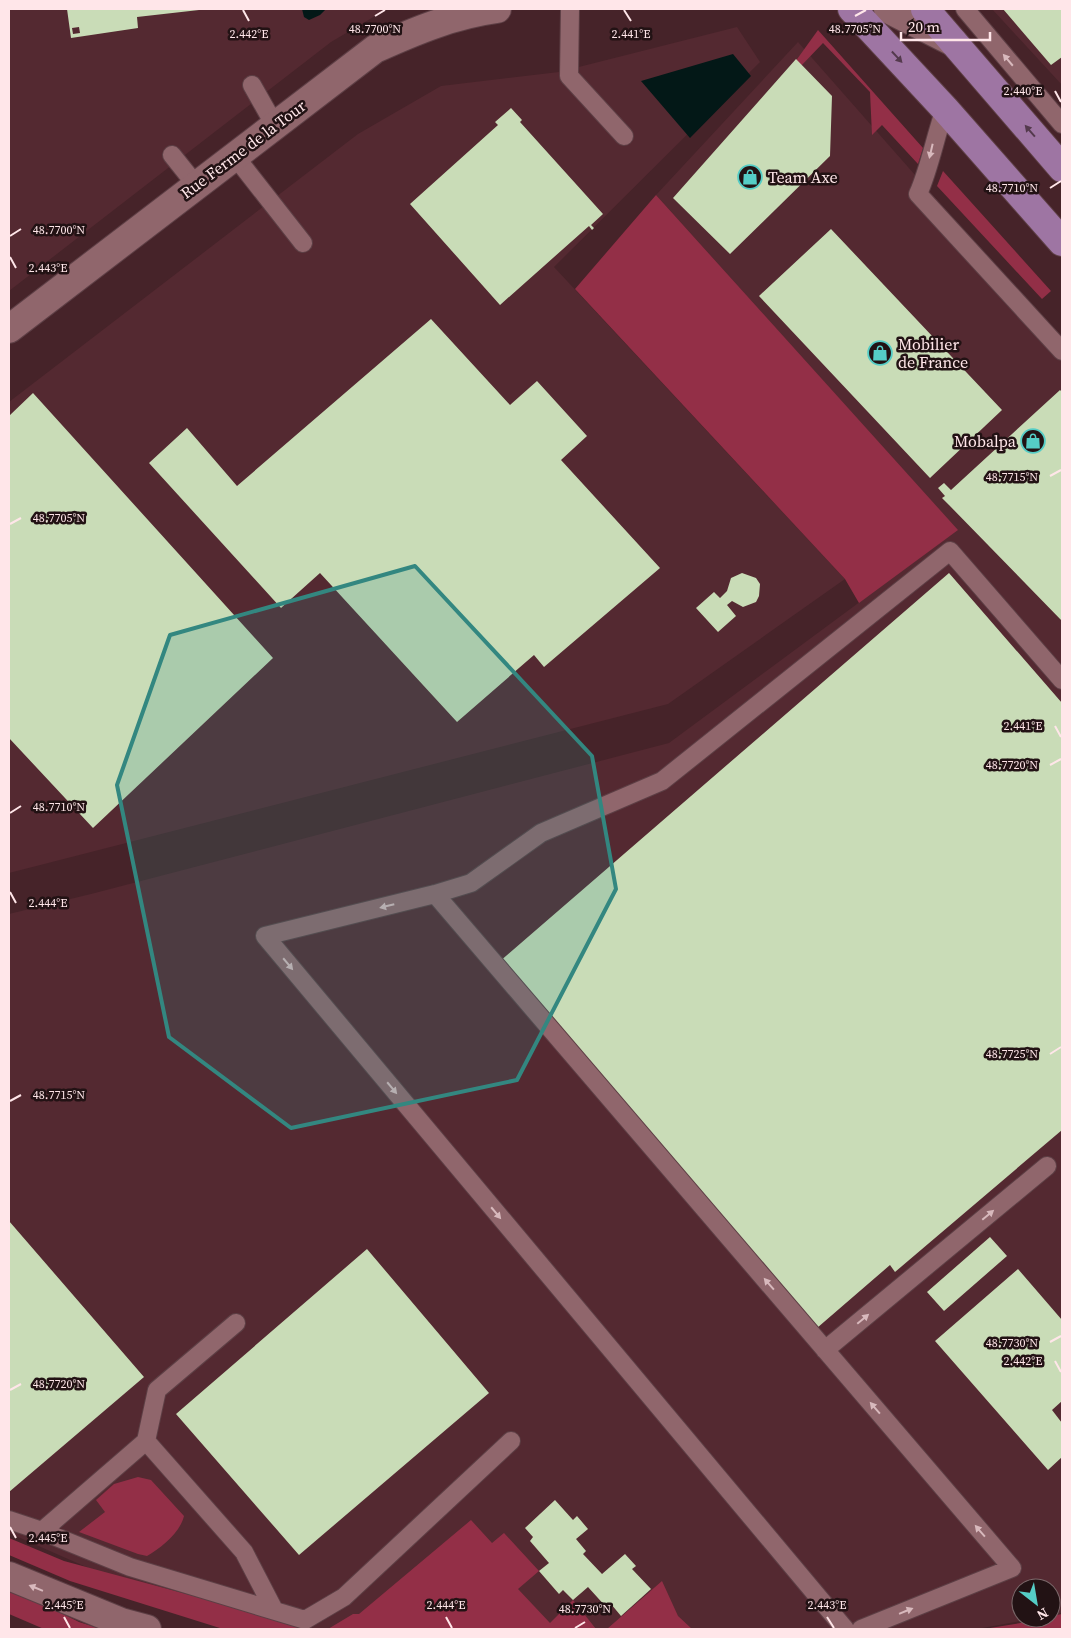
<svg xmlns="http://www.w3.org/2000/svg" width="1071" height="1638" viewBox="0 0 1071 1638" font-family="'Source Serif 4',serif">
	<rect width="100%" height="100%" fill="#462329"/>
	<path fill="#542931" d="M9 9H387L331 42 9 291Z
		M992 9H1062V85Z
		M737 27 760 62 554 267 845 579 668 704 9 873V402L358 134 441 86 559 72Z
		M798 42 1062 342V1613L1051 1615V1588H1021V1618H1037L977 1629H227L9 1533V914L91 894 669 743 957 530 656 195Z"/>
	<path fill="#932f47" d="M818 30 923 148 918 164 882 125 872 135 870 92 823 43 800 67 795 62Z
		M943 171 1051 291 1042 299 937 186Z
		M656 195 958 530 859 603 845 579 575 289Z
		M138 1477 151 1480 184 1516C180 1533 161 1548 147 1556L138 1554 79 1532 105 1512 96 1500 114 1484Z
		M471 1520 492 1543 504 1533 539 1571 518 1589 550 1623 573 1600 596 1629H328L353 1614H359Z
		M9 1538 64 1561 316 1629H223L70 1581 9 1555Z
		M662 1581 678 1616 692 1629H607Z
		M9 1587 79 1622 101 1629H44L9 1614Z
		M1062 1614V1629H984L1051 1618V1616Z"/>
	<path fill="#031817" d="M302 9H326L320 15 309 20 304 17Z
		M733 54 751 76 690 138 641 81Z"/>
	<path fill="#c9dcb7" fill-rule="evenodd" d="M67 9H198L199 10 137 17 138 28 71 38ZM79 27 80 33 73 34 72 28Z
		M1003 9H1062V57L1051 65Z
		M796 59 832 96 830 156 730 254 673 198Z
		M511 108 522 120 520 122 603 214 591 225 594 228 592 230 589 226 500 305 410 204 498 125 495 122Z
		M831 229 1002 410 930 478 759 296Z
		M431 319 510 405 537 381 587 436 561 460 660 568 544 667 534 655 457 722 320 573 281 608 149 463 187 428 237 486Z
		M1060 390 1062 392V621L949 505 942 498 945 496 938 488 944 483 951 490Z
		M33 393 273 658 93 828 9 738V416Z
		M742 573 756 578 760 584 759 596 756 602 743 607 732 601 727 605 736 616 718 632 696 608 714 592 720 598 727 591 731 578Z
		M949 573 1062 703V1130L895 1272 890 1265 817 1328 499 962Z
		M9 1221 144 1377 9 1492Z
		M990 1237 1007 1256 944 1311 927 1292Z
		M367 1249 489 1393 299 1555 176 1414Z
		M1018 1269 1062 1320V1401L1052 1410 1062 1423V1457L1048 1470 935 1341Z
		M555 1500 573 1520 577 1516 588 1529 576 1539 586 1551 583 1554 602 1574 625 1554 636 1566 632 1569 651 1589 621 1616 611 1604 607 1608 588 1587 573 1600 563 1590 559 1594 539 1571 549 1563 530 1541 533 1537 525 1528Z"/>
	<g fill="none" stroke-linecap="round" stroke-linejoin="round">
		<g stroke="#5d3f45" stroke-width="20">
			<path id="service" d="M570 9 569 76 624 136
				M965 9 1062 124
				M252 85 274 124
				M945 109C935 137 930 167 918 194L1062 351
				M172 155 196 185
				M234 155 303 243
				M435 894 1012 1568 861 1629
				M825 1350 1047 1166
				M146 1441 157 1390 236 1323
				M9 1520 39 1530 130 1567 305 1620 344 1597 511 1441
				M42 1531 146 1441 244 1552 274 1610
				M845 1629 265 936 435 894 471 883 541 833 662 781 950 551 1062 680"/>
		</g>
		<g stroke="#5d3f45" stroke-width="30">
			<path id="tertiary" d="M888 9 953 42
				M9 329 375 49C415 31 453 15 497 9
				M9 1576 121 1622 147 1629"/>
		</g>
		<g stroke="#5d3f45" stroke-width="30">
			<path id="primary" d="M852 9 945 109 1062 242
				M925 9 1062 168"/>
		</g>
		<use href="#service" stroke="#90666c" stroke-width="18"/>
		<use href="#tertiary" stroke="#90666c" stroke-width="28"/>
		<use href="#primary" stroke="#9e75a3" stroke-width="28"/>
	</g>
	<defs><path id="oneway-solid" d="M-6-.8H1V-3.2L6.5 0L1 3.2V.8H-6Z" transform="scale(1.25)"/></defs>
	<g fill="#543a4d">
		<use href="#oneway-solid" transform="translate(897 57) rotate(47)"/>
		<use href="#oneway-solid" transform="translate(1030 131) rotate(-131)"/>
	</g>
	<g fill="#d8b9bd">
		<use href="#oneway-solid" transform="translate(1008 60) rotate(-130)"/>
		<use href="#oneway-solid" transform="translate(931 151) rotate(103)"/>
		<use href="#oneway-solid" transform="translate(387 906) rotate(166)"/>
		<use href="#oneway-solid" transform="translate(288 964) rotate(50)"/>
		<use href="#oneway-solid" transform="translate(392 1088) rotate(50)"/>
		<use href="#oneway-solid" transform="translate(496 1213) rotate(50)"/>
		<use href="#oneway-solid" transform="translate(988 1215) rotate(-40)"/>
		<use href="#oneway-solid" transform="translate(769 1284) rotate(-131)"/>
		<use href="#oneway-solid" transform="translate(863 1319) rotate(-40)"/>
		<use href="#oneway-solid" transform="translate(875 1408) rotate(-131)"/>
		<use href="#oneway-solid" transform="translate(980 1531) rotate(-131)"/>
		<use href="#oneway-solid" transform="translate(36 1588) rotate(-158)"/>
		<use href="#oneway-solid" transform="translate(906 1611) rotate(-22)"/>
	</g>
	<path fill="#338780" fill-opacity="0.2" stroke="#338780" stroke-width="4" stroke-linejoin="round" d="M415 566 592 756 616 889 517 1080 291 1128 169 1037 117 785 170 635Z"/>
	<path fill="none" stroke="#ffe6e9" stroke-width="2" d="M243 10 249 21M624 10 631 21M375 16 385 10M855 16 866 10M1055 91 1061 102M1050 188 1061 181M10 236 21 229M10 257 16 268M1050 476 1061 470M10 524 21 518M1055 726 1061 737M1050 765 1061 759M10 813 21 806M10 892 16 903M1050 1054 1061 1047M10 1101 21 1095M1050 1342 1061 1336M1055 1361 1061 1372M10 1390 21 1384M10 1527 16 1538M64 1617 70 1628M446 1617 452 1628M827 1617 834 1628M575 1628 585 1622"/>
	<defs>
		<g id="shop-ring" transform="scale(1.25)"><circle r="9.5" fill="#221214" stroke="#55cdc6" stroke-width="1.5"/><path d="M-5-2.5h2.3a2.7 3.5 0 0 1 5.4 0H5L5.5 6h-11ZM-1.5-2.5h3a1.5 2.3 0 0 0-3 0Z" fill="#55cdc6"/></g>
	</defs>
	<g fill-rule="evenodd">
		<use href="#shop-ring" x="750" y="177"/>
		<use href="#shop-ring" x="880" y="353"/>
		<use href="#shop-ring" x="1033" y="441"/>
	</g>
	<g text-anchor="middle" dominant-baseline="central" stroke-width="5" stroke-linejoin="round" paint-order="stroke">
		<g font-size="16" fill="#ffe6e9" stroke="#221214">
			<text transform="translate(243 149) rotate(-37)">Rue Ferme de la Tour</text>
		</g>
		<g font-size="16" fill="#ffe6e9" stroke="#221214" text-anchor="start">
			<text x="768" y="177">Team Axe</text>
			<text x="898" y="344">Mobilier<tspan x="898" dy="18">de France</tspan></text>
			<text x="1016" y="441" text-anchor="end">Mobalpa</text>
		</g>
	</g>
	<g font-size="12" text-anchor="middle" fill="#ffe6e9" stroke="#221214" stroke-width="5" stroke-linejoin="round" paint-order="stroke">
		<text x="375" y="33">48.7700°N</text>
		<text x="855" y="33">48.7705°N</text>
		<text x="249" y="38">2.442°E</text>
		<text x="631" y="38">2.441°E</text>
		<text x="1023" y="95">2.440°E</text>
		<text x="1012" y="192">48.7710°N</text>
		<text x="59" y="234">48.7700°N</text>
		<text x="48" y="272">2.443°E</text>
		<text x="1012" y="481">48.7715°N</text>
		<text x="59" y="522">48.7705°N</text>
		<text x="1023" y="730">2.441°E</text>
		<text x="1012" y="769">48.7720°N</text>
		<text x="59" y="811">48.7710°N</text>
		<text x="48" y="907">2.444°E</text>
		<text x="1012" y="1058">48.7725°N</text>
		<text x="59" y="1099">48.7715°N</text>
		<text x="1012" y="1347">48.7730°N</text>
		<text x="1023" y="1365">2.442°E</text>
		<text x="59" y="1388">48.7720°N</text>
		<text x="48" y="1542">2.445°E</text>
		<text x="64" y="1609">2.445°E</text>
		<text x="446" y="1609">2.444°E</text>
		<text x="827" y="1609">2.443°E</text>
		<text x="585" y="1613">48.7730°N</text>
	</g>
	<rect width="1071" height="1638" fill="none" stroke="#ffe6e9" stroke-width="20"/>
	<g transform="translate(1036 1603) rotate(149)"><circle r="24" fill="#221214" stroke="#7a6769"/>
	<path d="M0-4L9 19L0 12L-9 19Z" fill="#55cdc6"/>
	<text y="-8" font-size="14" font-weight="bold" text-anchor="middle" fill="#ffe6e9">N</text>
	</g>
	<path d="M901 32v8h89v-8" fill="none" stroke="#ffe6e9" stroke-width="2.5"/>
	<text x="908" y="32" font-size="15" fill="#ffe6e9" stroke="#221214" stroke-width="4" paint-order="stroke">20 m</text>
</svg>
